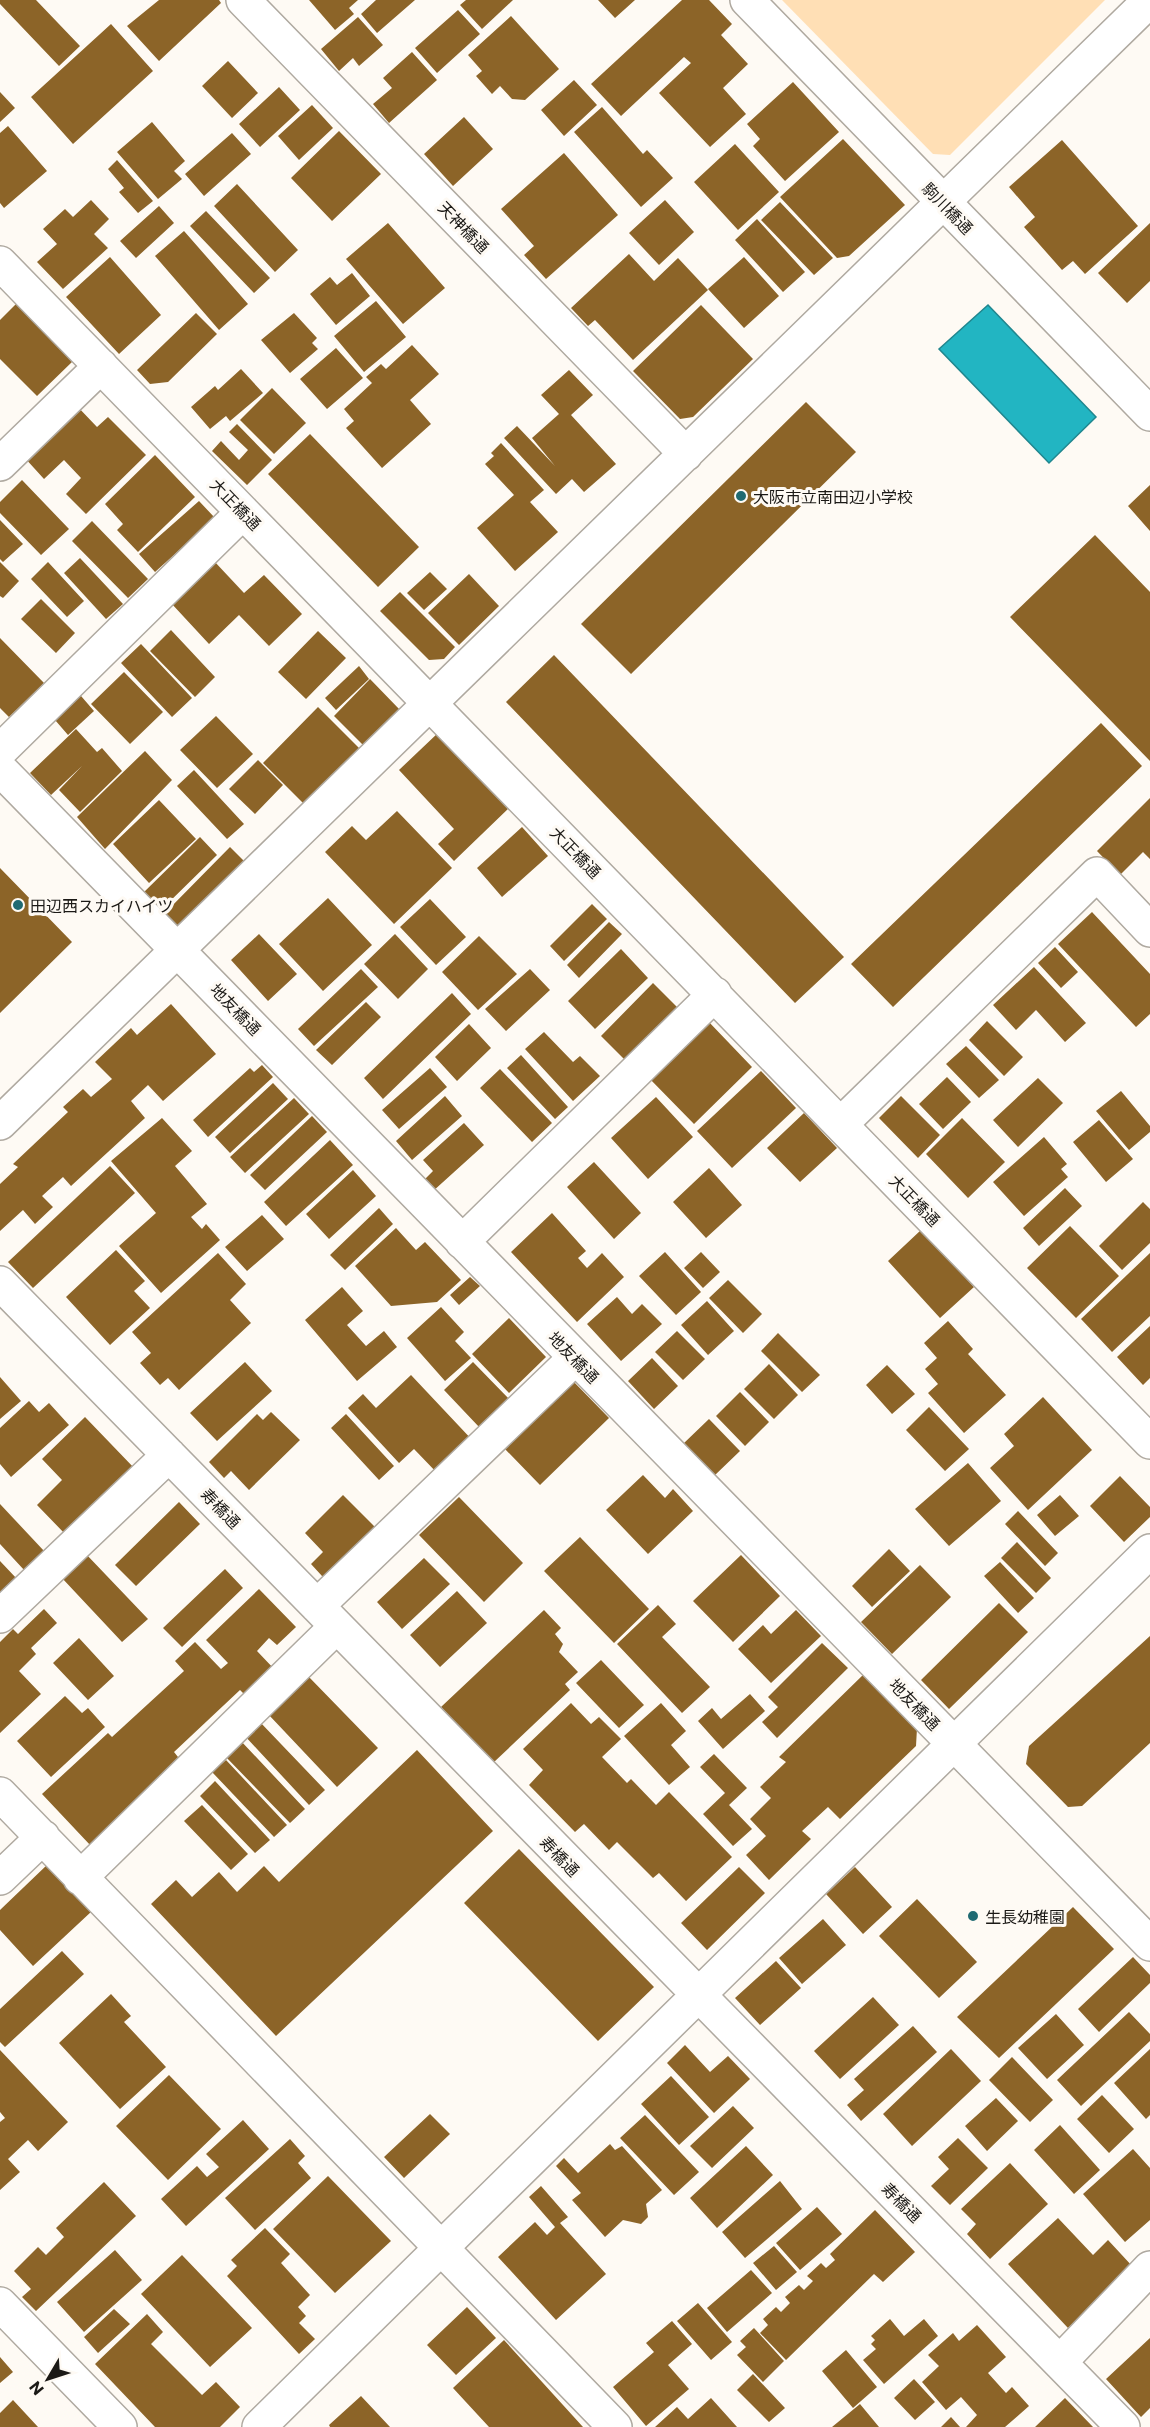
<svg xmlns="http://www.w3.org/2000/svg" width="1150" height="2427" viewBox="0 0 1150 2427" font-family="Commissioner,'Noto Sans JP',sans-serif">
	<rect width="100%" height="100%" fill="#fefaf4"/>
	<path fill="#ffdfb5" d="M782 0H1105L950 155 933 154Z"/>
	<path fill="#22b5c2" stroke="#20868e" stroke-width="1.5" d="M988 305 1096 417 1049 463 939 349Z"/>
	<path fill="#8c6428" d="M0 0H36L80 46 59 66 0 4Z
		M159 0H219L221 3 159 61 127 26Z
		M309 0H358L349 8 354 14 335 30Z
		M376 0H415L377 33 361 14Z
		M466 0H513L482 29 460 5Z
		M598 0H635L615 18Z
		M682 0H709L732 24 721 35 748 64 723 88 746 114 710 147 659 93 691 63 684 57 621 116 591 84Z
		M458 10 480 34 437 73 415 48Z
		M511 16 559 69 525 100 512 99 500 86 492 94 476 76 482 71 468 55Z
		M358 17 383 45 359 66 353 58 339 71 321 49Z
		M111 24 153 71 73 144 31 97Z
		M412 52 437 80 389 123 373 104 392 88 383 78Z
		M228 61 258 93 232 118 202 86Z
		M574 80 597 105 564 136 541 110Z
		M793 82 839 132 785 181 753 146 760 139 747 124Z
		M279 87 300 110 260 147 239 124Z
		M0 92 15 108 0 122Z
		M312 105 333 128 299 160 278 136Z
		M602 107 643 154 647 150 673 178 641 207 574 132Z
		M464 117 493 149 453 186 424 154Z
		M152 122 185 161 174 171 182 179 158 199 117 152Z
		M8 126 47 171 4 208 0 203V133Z
		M339 131 381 174 332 221 291 178Z
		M232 133 251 154 204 196 185 174Z
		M843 139 905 205 849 256 837 258 780 197Z
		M1062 140 1138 226 1085 274 1073 261 1062 270 1024 227 1035 217 1009 187Z
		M735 144 779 192 738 230 694 182Z
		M564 153 618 215 546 279 524 255 534 246 501 209Z
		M117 160 153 201 138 213 119 192 124 188 108 169Z
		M237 184 298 250 275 272 214 206Z
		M91 200 109 219 94 234 108 248 63 289 37 262 57 244 43 229 65 209 73 217Z
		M665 200 694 232 659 265 629 233Z
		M780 202 833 258 814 275 761 220Z
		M159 206 174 223 136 258 120 241Z
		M206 211 270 278 254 293 190 226Z
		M757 219 805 272 783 292 735 240Z
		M388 223 445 288 403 324 346 259Z
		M1150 223V281L1127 303 1098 273Z
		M184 231 248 304 219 330 155 256Z
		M629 254 654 281 678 258 708 290 633 360 595 320 588 326 571 308Z
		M110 257 161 315 119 354 66 297Z
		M744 257 779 296 744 328 708 289Z
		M352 273 370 296 336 325 310 294 330 277 337 285Z
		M376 301 406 337 364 372 334 336Z
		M16 304 73 361 37 396 0 359V320Z
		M701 305 753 359 693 417 680 419 633 371Z
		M196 313 217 334 168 382 150 384 137 370Z
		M294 313 317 338 312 343 318 349 290 373 261 340Z
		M412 345 439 374 410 400 431 424 382 468 346 428 354 421 344 409 372 383 366 377 381 364 386 369Z
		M336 348 363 378 327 409 300 379Z
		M241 369 263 393 230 421 226 416 210 429 191 407 215 386 218 390Z
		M569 370 593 395 571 415 616 464 584 492 572 479 556 494 504 438 517 426 555 466 532 438 559 414 541 395Z
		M272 388 306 423 274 454 240 420Z
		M806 402 856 452 631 674 581 624Z
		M76 405 97 427 108 417 146 455 86 514 66 494 81 478 64 460 44 479 24 457Z
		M237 424 272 460 247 485 212 451 221 441 239 460 248 450 229 432Z
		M310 434 419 547 378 587 268 474Z
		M501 443 544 490 530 502 558 532 515 571 477 528 514 495 485 464 494 456 491 453Z
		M155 455 195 497 138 552 117 530 123 524 105 504Z
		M22 480 69 529 41 555 0 513V502Z
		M1150 485V531L1128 506Z
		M199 501 215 518 155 572 139 554Z
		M0 520 23 544 3 562 0 559Z
		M92 521 148 579 128 598 72 541Z
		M1095 535 1150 592V761L1010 617Z
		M80 558 123 604 106 619 64 573Z
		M214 561 244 593 264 575 302 614 269 646 239 615 209 644 171 603Z
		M0 562 19 581 3 598 0 596Z
		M48 562 84 601 67 617 31 579Z
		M430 572 447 589 424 610 407 593Z
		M469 574 499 606 459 645 428 613Z
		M400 592 455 647 444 659 429 660 380 611Z
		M41 599 75 633 56 653 21 619Z
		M171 630 215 677 195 697 150 651Z
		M318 631 346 658 306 699 278 672Z
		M0 638 44 683 9 717 0 708Z
		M141 644 192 698 172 717 121 663Z
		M554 655 844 957 795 1003 506 702Z
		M359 666 369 679 336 710 325 698Z
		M124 672 163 712 130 744 91 704Z
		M370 679 400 710 364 746 334 716Z
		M75 689 94 711 68 735 49 713Z
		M318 707 361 750 306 806 263 763Z
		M216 716 253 754 217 788 180 750Z
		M1101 723 1142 766 893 1007 851 964Z
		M76 729 97 752 102 748 122 771 80 812 59 790 82 766 51 795 30 773Z
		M439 732 510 807 454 861 438 844 454 829 399 770Z
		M145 751 172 780 105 849 77 817Z
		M258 760 283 785 255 814 229 789Z
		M194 770 244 824 227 839 177 786Z
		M1150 798V859L1143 852 1120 875 1097 851Z
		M159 800 196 839 149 883 113 844Z
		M397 811 452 868 394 924 325 852 352 826 366 840Z
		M522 827 548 856 502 897 477 868Z
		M200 837 217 855 159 912 141 895Z
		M230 847 246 863 180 929 164 914Z
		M0 868 72 942 0 1013Z
		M328 898 372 945 323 991 279 944Z
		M430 899 466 937 436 965 400 927Z
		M592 904 607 919 564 961 550 946Z
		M1092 912 1150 974V1014L1136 1027 1058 944Z
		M609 922 622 934 579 978 567 965Z
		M259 934 297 974 268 1001 231 960Z
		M395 934 428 969 398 999 364 964Z
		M479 936 517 974 478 1010 442 972Z
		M1055 947 1078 972 1061 988 1038 963Z
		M621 949 648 978 595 1029 568 1001Z
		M1034 967 1086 1023 1065 1042 1036 1010 1016 1030 993 1005Z
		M361 969 378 987 314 1046 298 1029Z
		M530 969 550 990 506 1031 485 1009Z
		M653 983 677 1007 624 1059 601 1036Z
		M452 993 471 1014 383 1099 364 1078Z
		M366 1002 381 1017 332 1065 316 1050Z
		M171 1004 216 1054 163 1101 148 1085 131 1101 145 1118 71 1186 63 1177 42 1196 53 1207 35 1224 23 1210 0 1231V1184L18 1167 13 1164 68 1112 63 1107 83 1089 91 1097 112 1079 95 1062 131 1028 137 1035Z
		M707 1020 752 1067 694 1124 648 1077Z
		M987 1021 1023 1057 1004 1076 969 1040Z
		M469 1024 491 1048 457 1081 435 1057Z
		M544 1032 573 1062 580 1056 600 1076 573 1101 525 1049Z
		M966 1046 999 1080 979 1098 946 1064Z
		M521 1055 568 1107 555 1119 507 1068Z
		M262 1065 273 1077 208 1137 193 1120 250 1068 254 1072Z
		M430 1068 447 1087 399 1129 382 1110Z
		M500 1069 552 1123 532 1142 480 1088Z
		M761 1071 796 1108 732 1168 697 1131Z
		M947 1077 971 1102 943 1129 919 1104Z
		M1038 1078 1063 1103 1018 1147 993 1120Z
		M273 1083 288 1099 230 1153 215 1137Z
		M1121 1091 1150 1126V1132L1129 1150 1096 1111Z
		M445 1096 462 1116 412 1160 396 1141Z
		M901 1096 940 1135 918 1158 879 1118Z
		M656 1097 693 1137 648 1179 611 1138Z
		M294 1098 309 1114 245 1173 230 1157Z
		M804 1113 837 1148 800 1182 767 1148Z
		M312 1116 327 1132 265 1190 250 1175Z
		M162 1118 192 1151 175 1166 207 1204 191 1217 202 1229 206 1224 220 1240 161 1293 119 1246 156 1213 111 1161Z
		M962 1118 1005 1162 968 1198 926 1154Z
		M1099 1120 1133 1159 1106 1182 1073 1142Z
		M464 1123 484 1145 432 1192 423 1181 433 1171 423 1160Z
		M1044 1137 1067 1164 1061 1169 1068 1177 1024 1216 993 1182Z
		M330 1140 353 1165 286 1226 264 1202Z
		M594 1162 641 1213 614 1239 567 1187Z
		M110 1166 135 1193 33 1288 8 1262Z
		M709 1168 742 1205 706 1238 673 1202Z
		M353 1170 376 1196 329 1239 306 1214Z
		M1065 1188 1082 1206 1039 1246 1023 1228Z
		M1143 1202 1150 1209V1243L1122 1270 1099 1246Z
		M379 1208 393 1224 345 1270 330 1255Z
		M552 1213 586 1251 578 1258 587 1268 602 1253 624 1277 577 1322 511 1252Z
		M262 1215 284 1239 247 1271 225 1247Z
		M1070 1226 1119 1276 1076 1318 1027 1268Z
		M396 1228 416 1250 425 1242 461 1280 437 1302 391 1306 355 1266Z
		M921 1230 974 1287 940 1318 888 1261Z
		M116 1250 145 1281 134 1291 150 1308 110 1345 66 1297Z
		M665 1252 701 1292 676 1315 639 1276Z
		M701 1252 720 1272 703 1288 684 1268Z
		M218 1253 246 1284 230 1300 251 1323 179 1390 168 1378 160 1385 140 1363 151 1353 132 1332Z
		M1150 1253V1316L1112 1352 1081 1319Z
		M470 1277 480 1286 459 1305 450 1295Z
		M728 1280 762 1314 743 1333 709 1298Z
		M342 1287 363 1311 347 1325 366 1346 384 1331 397 1347 357 1381 305 1320Z
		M617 1297 632 1314 642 1304 662 1324 621 1361 587 1324Z
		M707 1301 734 1331 708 1355 681 1325Z
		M441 1307 464 1332 455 1341 471 1358 445 1381 407 1338Z
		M509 1318 546 1357 509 1393 472 1354Z
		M948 1321 973 1349 968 1354 1006 1395 964 1433 928 1393 938 1384 925 1369 937 1358 924 1343Z
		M1150 1326V1378L1143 1385 1117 1357Z
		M677 1331 705 1359 683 1380 655 1352Z
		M778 1333 820 1375 802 1392 761 1351Z
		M652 1358 678 1386 654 1409 628 1381Z
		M245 1362 272 1391 217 1441 190 1413Z
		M473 1362 510 1400 480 1428 444 1390Z
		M769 1364 798 1395 774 1419 744 1389Z
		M887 1365 915 1394 892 1414 866 1385Z
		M411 1375 475 1443 440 1476 414 1449 399 1463 348 1408 363 1394 376 1408Z
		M0 1377 21 1401 0 1419Z
		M573 1381 609 1418 540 1485 504 1448Z
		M740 1392 769 1422 745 1446 716 1416Z
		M1043 1397 1092 1450 1028 1510 990 1468 1014 1446 1004 1434Z
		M29 1401 39 1412 49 1403 69 1425 11 1477 0 1464V1428Z
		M929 1407 969 1449 945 1471 906 1430Z
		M271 1412 300 1440 249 1490 231 1471 224 1478 209 1462 257 1414 263 1420Z
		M346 1414 394 1466 379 1480 331 1428Z
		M85 1417 136 1470 67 1536 37 1505 62 1480 42 1459Z
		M709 1419 740 1451 714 1476 683 1444Z
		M968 1463 1001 1501 949 1546 915 1509Z
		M643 1475 665 1498 673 1489 693 1511 648 1554 606 1510Z
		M1120 1476 1150 1507V1517L1124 1542 1090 1506Z
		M343 1495 379 1531 335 1575 322 1576 311 1564 323 1552 305 1533Z
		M1060 1495 1079 1516 1055 1536 1037 1515Z
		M459 1497 523 1563 484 1602 419 1535Z
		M179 1502 200 1524 136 1586 115 1565Z
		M0 1504 45 1552 25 1571 0 1544Z
		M1018 1511 1058 1553 1045 1566 1005 1524Z
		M580 1537 649 1609 614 1643 544 1571Z
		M1017 1542 1051 1578 1036 1593 1001 1558Z
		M889 1549 910 1571 872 1607 852 1586Z
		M85 1553 148 1619 122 1642 61 1577Z
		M741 1555 780 1596 733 1642 693 1601Z
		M424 1558 450 1584 402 1629 377 1602Z
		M0 1561 17 1579 0 1595Z
		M1000 1562 1034 1598 1018 1613 984 1576Z
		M920 1565 951 1597 892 1654 861 1622Z
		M225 1569 243 1588 182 1647 163 1628Z
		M259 1589 296 1627 277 1645 269 1638 257 1651 276 1671 248 1698 240 1690 174 1752 182 1762 91 1846 42 1794 108 1733 112 1737 184 1671 175 1661 195 1642 221 1669 228 1663 206 1640Z
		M457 1591 487 1623 440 1667 410 1635Z
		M999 1603 1028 1632 949 1709 921 1680Z
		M658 1605 676 1624 662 1637 710 1687 682 1713 617 1644Z
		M44 1609 57 1623 31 1648 36 1654 19 1671 41 1694 0 1733V1642L13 1629 18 1634Z
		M544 1610 561 1628 555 1634 563 1644 559 1652 578 1672 565 1684 570 1690 493 1763 441 1707Z
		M796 1610 821 1636 771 1683 738 1649 763 1625 771 1634Z
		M1150 1636V1743L1082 1806 1068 1807 1026 1764 1029 1746Z
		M79 1638 114 1676 88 1700 53 1663Z
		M822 1643 848 1668 777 1738 762 1722 778 1707 768 1697Z
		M601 1660 644 1705 619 1728 576 1683Z
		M865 1673 917 1728 916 1746 840 1819 828 1807 802 1831 811 1839 769 1880 746 1855 766 1836 750 1819 771 1798 760 1787 786 1762 779 1757Z
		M308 1676 378 1748 337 1787 268 1714Z
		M750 1694 765 1711 723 1749 698 1721 712 1708 721 1719Z
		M65 1696 82 1713 88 1708 105 1727 51 1777 17 1741Z
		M571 1703 591 1724 599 1717 621 1739 602 1757 627 1783 631 1779 656 1805 669 1792 732 1857 686 1901 659 1873 653 1878 617 1842 609 1850 584 1824 575 1832 529 1785 543 1770 523 1749Z
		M661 1703 686 1731 671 1745 690 1767 669 1785 624 1736Z
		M259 1721 325 1790 309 1805 244 1735Z
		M240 1740 305 1809 290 1823 224 1755Z
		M417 1750 493 1831 276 2036 151 1904 176 1880 192 1897 219 1872 237 1892 264 1866 279 1882Z
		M714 1754 747 1788 729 1805 752 1829 733 1846 703 1814 725 1793 700 1767Z
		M226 1760 287 1825 274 1837 212 1772Z
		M215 1781 270 1840 255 1853 200 1796Z
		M202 1805 248 1854 231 1870 184 1821Z
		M519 1849 654 1987 598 2041 464 1903Z
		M48 1864 92 1911 33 1966 0 1930V1910Z
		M739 1867 765 1893 707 1950 681 1923Z
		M855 1867 892 1907 863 1934 826 1894Z
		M917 1899 977 1962 939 1998 879 1936Z
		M1073 1907 1114 1949 999 2058 957 2017Z
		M823 1919 846 1945 802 1984 779 1958Z
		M62 1951 84 1974 5 2047 0 2042V2009Z
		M1133 1957 1150 1975V1983L1099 2032 1078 2009Z
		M776 1961 801 1988 760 2025 735 1998Z
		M111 1994 131 2016 124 2022 166 2067 120 2109 59 2043Z
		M873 1997 899 2025 840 2079 814 2051Z
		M1129 2012 1150 2034V2041L1081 2106 1057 2080Z
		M1056 2014 1084 2045 1047 2079 1018 2048Z
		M913 2026 937 2052 861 2121 847 2105 864 2090 854 2079Z
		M685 2045 710 2072 728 2056 750 2079 714 2113 667 2063Z
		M951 2049 981 2081 912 2146 883 2114Z
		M1150 2049V2115L1146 2119 1114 2083Z
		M0 2050 68 2122 38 2151 28 2140 8 2159 20 2172 0 2190V2122L5 2118 0 2112Z
		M1012 2057 1053 2100 1030 2122 989 2080Z
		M169 2075 221 2129 168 2180 116 2126Z
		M671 2076 709 2117 679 2145 641 2104Z
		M1102 2095 1134 2129 1109 2153 1077 2119Z
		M996 2098 1018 2121 987 2151 965 2126Z
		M733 2106 754 2128 712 2168 690 2146Z
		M430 2114 450 2134 404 2178 384 2157Z
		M645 2115 699 2172 674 2195 620 2138Z
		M243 2120 269 2149 186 2226 161 2199 197 2166 207 2177 219 2167 206 2154Z
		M1060 2125 1100 2170 1074 2194 1034 2150Z
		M958 2138 988 2168 950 2205 931 2186 949 2169 938 2157Z
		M290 2139 305 2156 298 2163 311 2178 255 2230 225 2198Z
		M610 2144 615 2150 622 2146 662 2190 646 2204 648 2217 641 2224 623 2220 605 2237 572 2200 581 2193 556 2166 564 2158 578 2173Z
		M746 2146 773 2175 717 2228 690 2198Z
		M1133 2149 1150 2168V2220L1125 2242 1083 2194Z
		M1010 2163 1048 2204 990 2259 967 2234 976 2224 961 2209Z
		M328 2176 391 2241 335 2293 273 2229Z
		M780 2181 802 2209 745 2258 722 2232Z
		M104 2182 136 2216 36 2311 22 2297 31 2289 14 2271 38 2247 46 2255 64 2237 56 2228Z
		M541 2186 568 2217 560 2223 606 2274 556 2320 498 2257 535 2222 547 2235 555 2227 529 2197Z
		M817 2207 842 2234 800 2270 776 2243Z
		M875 2210 915 2252 883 2282 874 2274 786 2360 760 2333 768 2325 763 2319 776 2307 781 2312 790 2303 785 2297 799 2285 804 2290 813 2281 807 2276 821 2263 826 2268 835 2260 830 2254Z
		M1058 2218 1093 2255 1108 2240 1133 2267 1068 2328 1008 2264Z
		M265 2228 290 2254 281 2263 310 2295 298 2307 306 2316 299 2323 315 2339 299 2354 227 2276 237 2266 231 2260Z
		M774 2246 797 2272 776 2290 753 2263Z
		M115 2250 142 2280 84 2332 57 2302Z
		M182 2255 252 2328 210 2367 141 2294Z
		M751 2270 772 2293 727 2332 707 2308Z
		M698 2303 732 2342 711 2360 677 2321Z
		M467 2307 496 2338 456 2375 427 2345Z
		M114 2309 130 2324 98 2353 84 2337Z
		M147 2314 163 2332 151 2344 202 2395 216 2382 240 2407 220 2427H155L95 2364Z
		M890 2319 904 2336 924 2319 938 2336 884 2384 863 2360 876 2349 871 2344 875 2340 871 2336Z
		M672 2321 692 2344 668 2365 689 2389 646 2426 613 2387 654 2352 646 2343Z
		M977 2325 1006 2357 988 2373 1006 2393 1012 2387 1029 2406 1005 2427H966L977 2415 961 2397 946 2410 922 2382 939 2366 928 2355 953 2333 959 2341Z
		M754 2328 784 2361 763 2382 737 2355 746 2347 740 2341Z
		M1150 2338V2408L1141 2417 1106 2379Z
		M504 2340 583 2427H489L453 2388Z
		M846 2350 877 2387 853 2408 822 2371Z
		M0 2357 13 2372 0 2383Z
		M753 2374 785 2408 769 2422 737 2390Z
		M914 2379 935 2402 915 2420 894 2398Z
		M361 2396 390 2427H330L329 2425Z
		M711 2398 737 2427H655L677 2407 688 2419Z
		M1065 2398 1093 2427H1035Z
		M13 2400 38 2427H0V2413Z
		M860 2404 879 2427H832Z
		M951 2417 960 2427H941Z"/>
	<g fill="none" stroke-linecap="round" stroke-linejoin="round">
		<g stroke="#afa9a0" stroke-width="36">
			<path id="minor" d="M243 0 686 454
				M747 0 1150 414
				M0 263 1150 1442
				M0 464 101 366
				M0 751 243 512
				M0 769 1150 1944
				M0 1123 1150 0
				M841 1124 1097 874 1150 930
				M462 1242 715 994
				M0 1283 1123 2427
				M317 1606 575 1358
				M0 1616 169 1455
				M0 1794 615 2427
				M0 1878 43 1837
				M80 1878 336 1627
				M0 2304 120 2427
				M1060 2362 1150 2268
				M259 2427 1150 1551"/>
		</g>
		<use href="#minor" stroke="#fff" stroke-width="33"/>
	</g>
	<g fill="#1f6a72" stroke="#fefaf4" stroke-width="2">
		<circle cx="741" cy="496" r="6"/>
		<circle cx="18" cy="905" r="6"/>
		<circle cx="973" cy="1916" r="6"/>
	</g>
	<g text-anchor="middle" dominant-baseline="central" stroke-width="6" stroke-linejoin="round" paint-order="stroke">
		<g font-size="16" fill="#1b1916" stroke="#fefaf4">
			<text transform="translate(948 208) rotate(46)">駒川橋通</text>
			<text transform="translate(464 227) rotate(46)">天神橋通</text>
			<text transform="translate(236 504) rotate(46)">大正橋通</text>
			<text transform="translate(576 852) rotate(46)">大正橋通</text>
			<text transform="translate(236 1009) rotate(46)">地友橋通</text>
			<text transform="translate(915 1200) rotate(46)">大正橋通</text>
			<text transform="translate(574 1357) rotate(46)">地友橋通</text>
			<text transform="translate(221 1508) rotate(46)">寿橋通</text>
			<text transform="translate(915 1704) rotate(46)">地友橋通</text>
			<text transform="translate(560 1856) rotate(46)">寿橋通</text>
			<text transform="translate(902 2202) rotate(45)">寿橋通</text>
		</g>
		<g font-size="16" fill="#1b1916" stroke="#fefaf4" text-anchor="start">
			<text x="753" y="496">大阪市立南田辺小学校</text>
			<text x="30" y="905">田辺西スカイハイツ</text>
			<text x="985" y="1916">生長幼稚園</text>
		</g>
	</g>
	<g transform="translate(48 2379) rotate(231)" stroke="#fefaf4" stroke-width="4.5" paint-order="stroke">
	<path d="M0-4.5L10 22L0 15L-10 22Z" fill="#1b1916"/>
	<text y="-9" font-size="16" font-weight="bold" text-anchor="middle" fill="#1b1916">N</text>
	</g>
</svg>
